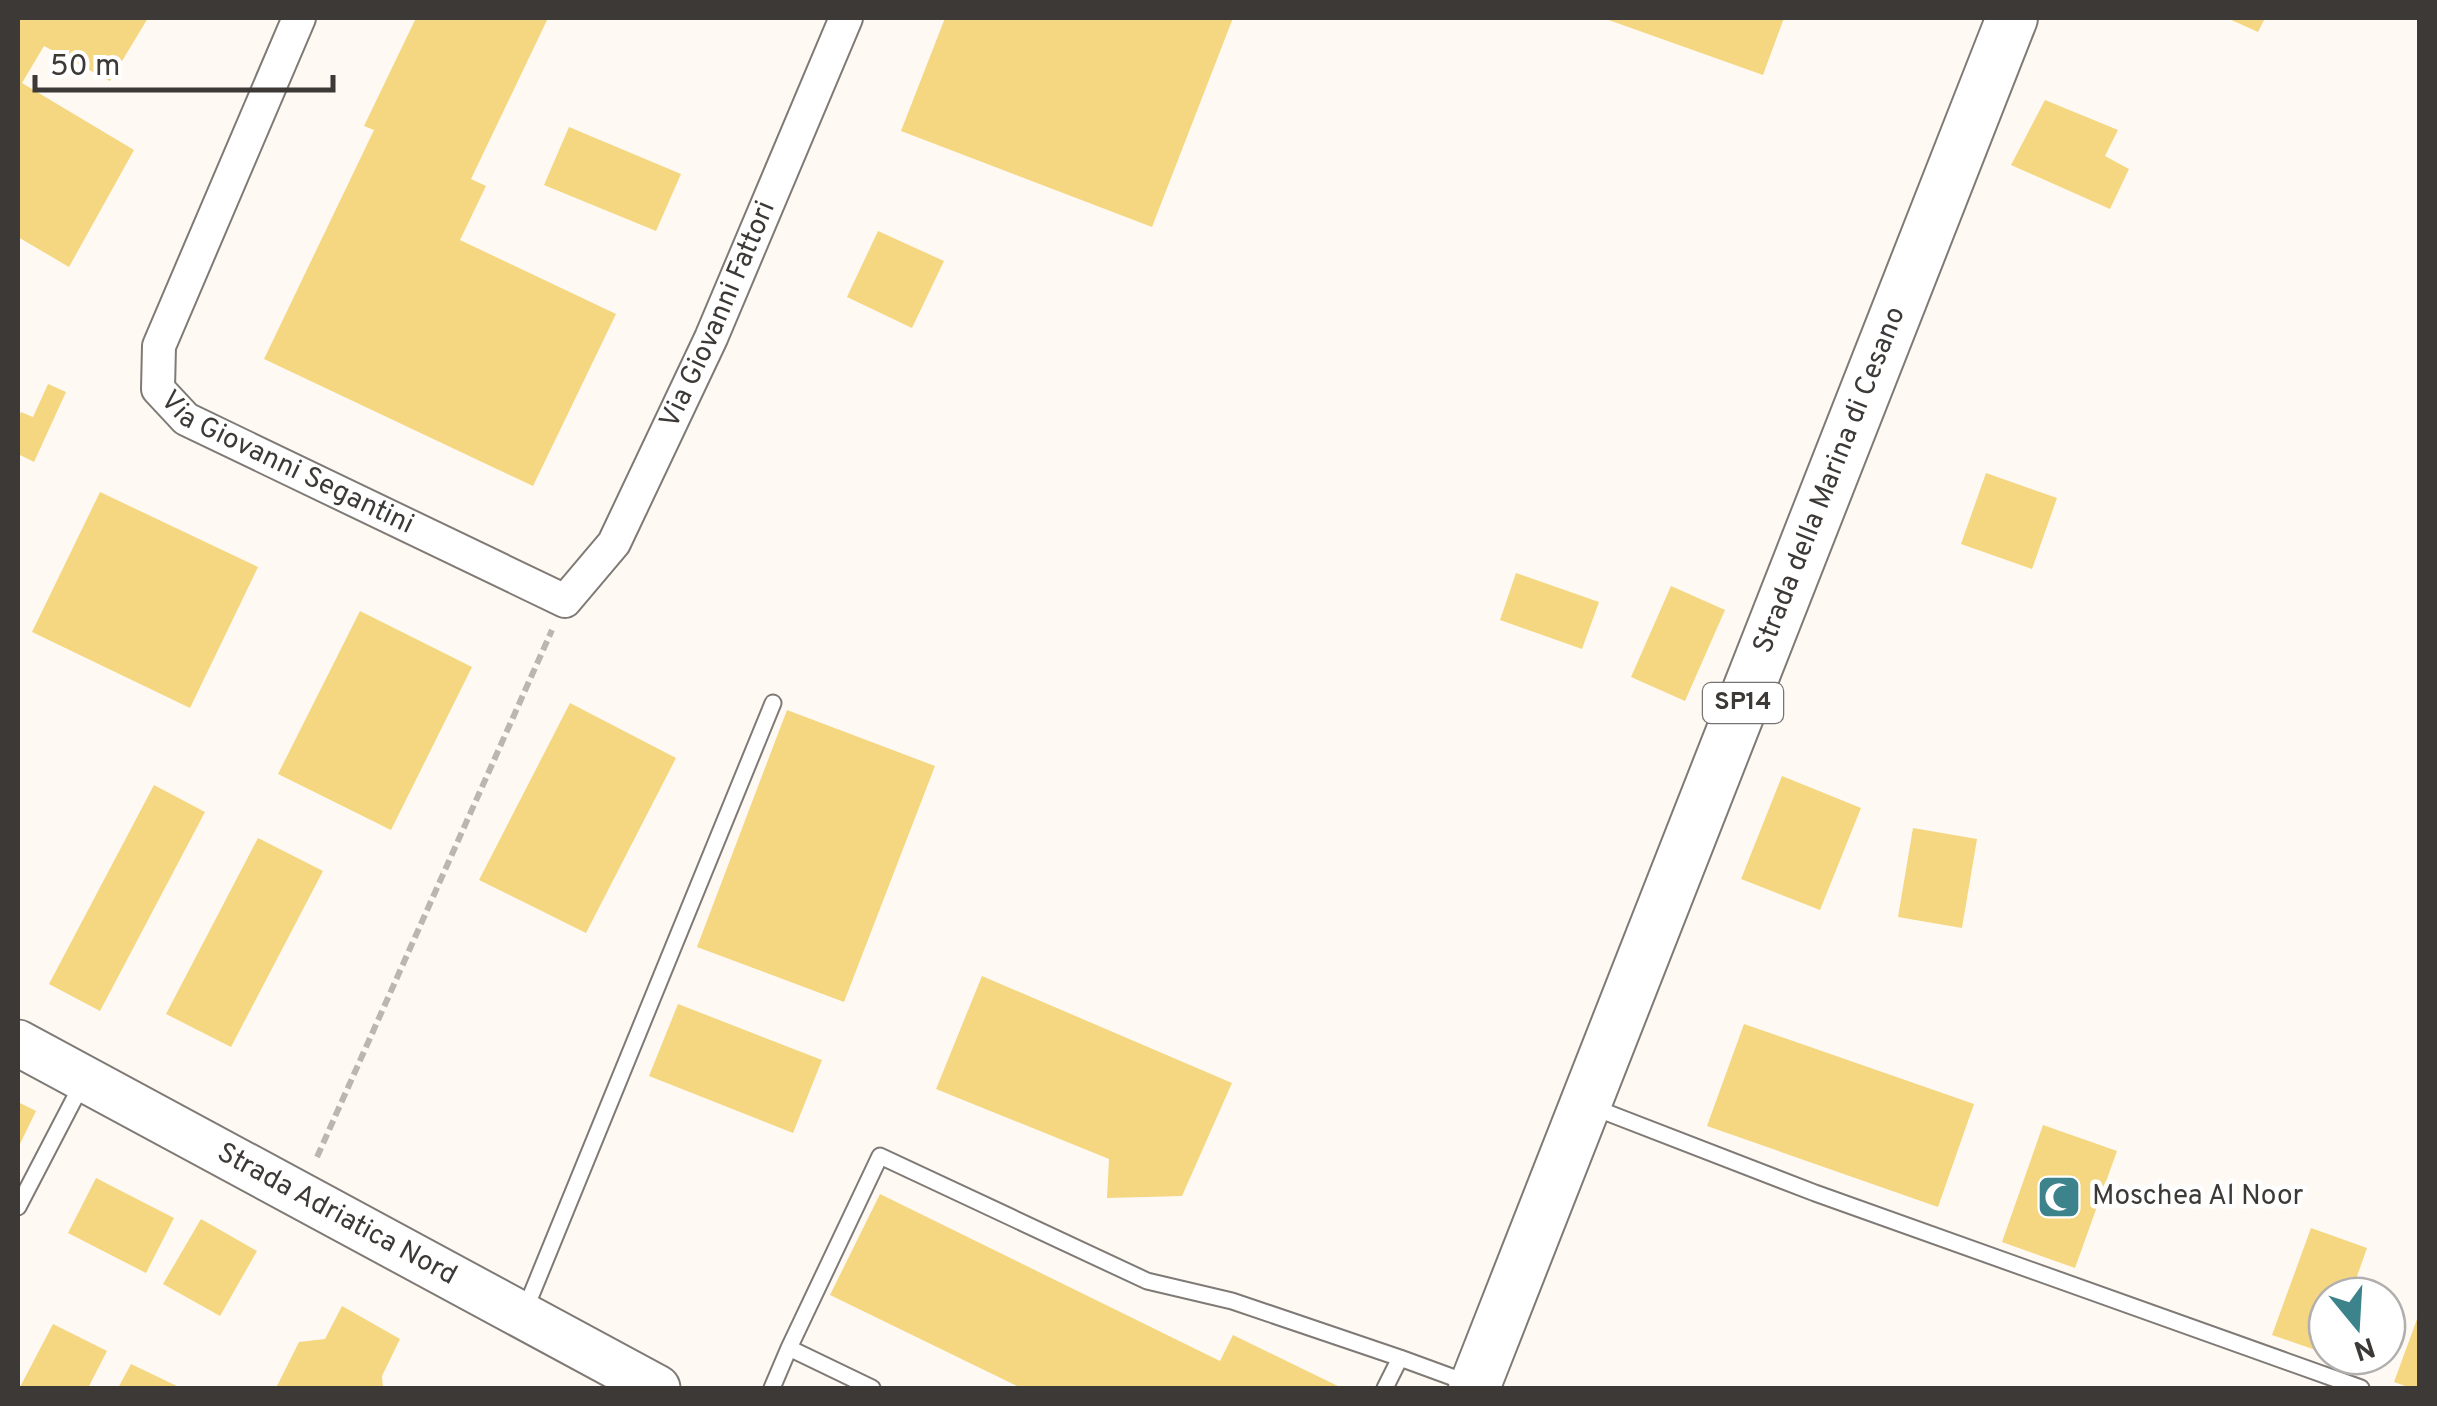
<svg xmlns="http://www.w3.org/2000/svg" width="2437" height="1406" viewBox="0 0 2437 1406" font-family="Overpass,sans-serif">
<rect width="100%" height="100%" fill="#fff9f4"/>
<path fill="#f4d780" d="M18,18h130l-38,63 -66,-35 -22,37 112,67 -65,117 -51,-30z
M416,18h132l-77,161 15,7 -26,54 156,74 -83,172 -269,-127 110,-229 -10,-4z
M945,18h288l-81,209 -251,-96z
M1603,18h181l-21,57z
M2227,18h38l-7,14z
M2045,100l73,30 -13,26 24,13 -19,40 -99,-44z
M569,127l112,47 -25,57 -112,-46z
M878,231l66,30 -32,67 -65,-31z
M48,384l18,8 -32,70 -16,-8v-34l3,-8 12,5z
M1986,473l71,25 -25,71 -71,-25z
M100,492l158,75 -68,141 -158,-76z
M1516,573l83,29 -17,47 -82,-29z
M1671,586l54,24 -40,91 -54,-24z
M360,611l112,56 -81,163 -113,-56z
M570,703l106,55 -90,175 -107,-53z
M787,710l148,56 -91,236 -147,-55z
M1782,776l79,32 -41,102 -79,-31z
M154,785l51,27 -105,199 -51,-27z
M1913,828l64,11 -15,89 -64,-11z
M258,838l65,33 -92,176 -65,-33z
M982,976l250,107 -50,113 -75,2 2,-39 -173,-70z
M678,1004l144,56 -29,73 -144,-57z
M1744,1024l230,80 -36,103 -231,-81z
M18,1102l18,9 -18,37z
M2043,1125l74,26 -42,117 -73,-26z
M96,1178l78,40 -28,55 -78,-40z
M880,1194l340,167 13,-26 109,53h-321l-191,-93z
M201,1219l56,32 -37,65 -57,-32z
M2311,1228l56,20 -17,48h-23v58l-55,-19z
M342,1306l58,33 -18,37 1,12h-107l23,-46 26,-3z
M2420,1311v77h-9l-17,-6z
M53,1324l54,27 -19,37 -68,-1z
M131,1364l50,24h-63z"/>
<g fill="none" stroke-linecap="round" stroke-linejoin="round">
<defs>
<path id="service" d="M1590,1106l225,87 546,195
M18,1207l65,-125
M525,1310l248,-607
M789,1348l91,-192 267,125 85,20 168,57 -15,30
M1400,1358l71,26
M772,1388l17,-40 83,40"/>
<g id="minor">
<path id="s1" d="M299,18l-140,328 -1,43 28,30 379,182 49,-58 97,-205 135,-320"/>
</g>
<g id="secondary">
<path id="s2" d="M18,1043l639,345"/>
</g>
<g id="primary">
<path id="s3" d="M1474,1388l538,-1370"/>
</g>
</defs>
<use href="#service" stroke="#7f7a75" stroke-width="19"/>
<use href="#minor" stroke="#7f7a75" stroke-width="36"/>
<use href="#secondary" stroke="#7f7a75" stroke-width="49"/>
<use href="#primary" stroke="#7f7a75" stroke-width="54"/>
<path stroke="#bbb6b2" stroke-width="6" stroke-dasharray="10 5" stroke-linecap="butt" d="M317,1157l235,-527"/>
<use href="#service" stroke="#fff" stroke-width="15"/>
<use href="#minor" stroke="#fff" stroke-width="32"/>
<use href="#secondary" stroke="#fff" stroke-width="45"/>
<use href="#primary" stroke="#fff" stroke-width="50"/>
</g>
<defs>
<symbol id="mosque-square" viewBox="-11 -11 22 22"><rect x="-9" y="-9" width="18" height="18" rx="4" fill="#3c838c" stroke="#fff"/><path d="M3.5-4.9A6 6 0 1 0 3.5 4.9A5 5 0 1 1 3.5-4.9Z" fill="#fff"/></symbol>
</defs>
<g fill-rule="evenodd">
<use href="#mosque-square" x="2034" y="1172" width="50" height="50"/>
</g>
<g text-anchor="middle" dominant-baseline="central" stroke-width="9" stroke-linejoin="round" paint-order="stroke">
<rect fill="#fff" stroke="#767473" stroke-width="2.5" x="1703" y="683" width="80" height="40" rx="8"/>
<g font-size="25" font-weight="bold" fill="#3c3937">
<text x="1743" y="703">SP14</text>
</g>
<g font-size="28" fill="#3c3937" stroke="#fff">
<text stroke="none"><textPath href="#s1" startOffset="1188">Via Giovanni Fattori</textPath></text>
<text stroke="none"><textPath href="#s1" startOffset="550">Via Giovanni Segantini</textPath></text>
<text stroke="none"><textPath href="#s3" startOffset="975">Strada della Marina di Cesano</textPath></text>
<text stroke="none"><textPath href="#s2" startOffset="362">Strada Adriatica Nord</textPath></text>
</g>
<g font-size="28" fill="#3c3937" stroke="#fff" text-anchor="start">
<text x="2092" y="1197">Moschea Al Noor</text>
</g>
</g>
<rect width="2437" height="1406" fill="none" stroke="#3c3937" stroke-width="40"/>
<g transform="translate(2357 1326) rotate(162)"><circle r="48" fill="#ffffff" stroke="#b1b0af" stroke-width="2.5"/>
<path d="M0-8L18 38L0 25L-18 38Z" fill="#3c838c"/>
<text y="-15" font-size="28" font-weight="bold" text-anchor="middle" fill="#3c3937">N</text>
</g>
<path d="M35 75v15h298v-15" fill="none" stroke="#3c3937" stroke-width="5"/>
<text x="50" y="75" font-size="30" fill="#3c3937" stroke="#ffffff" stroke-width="8" paint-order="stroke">50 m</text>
</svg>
